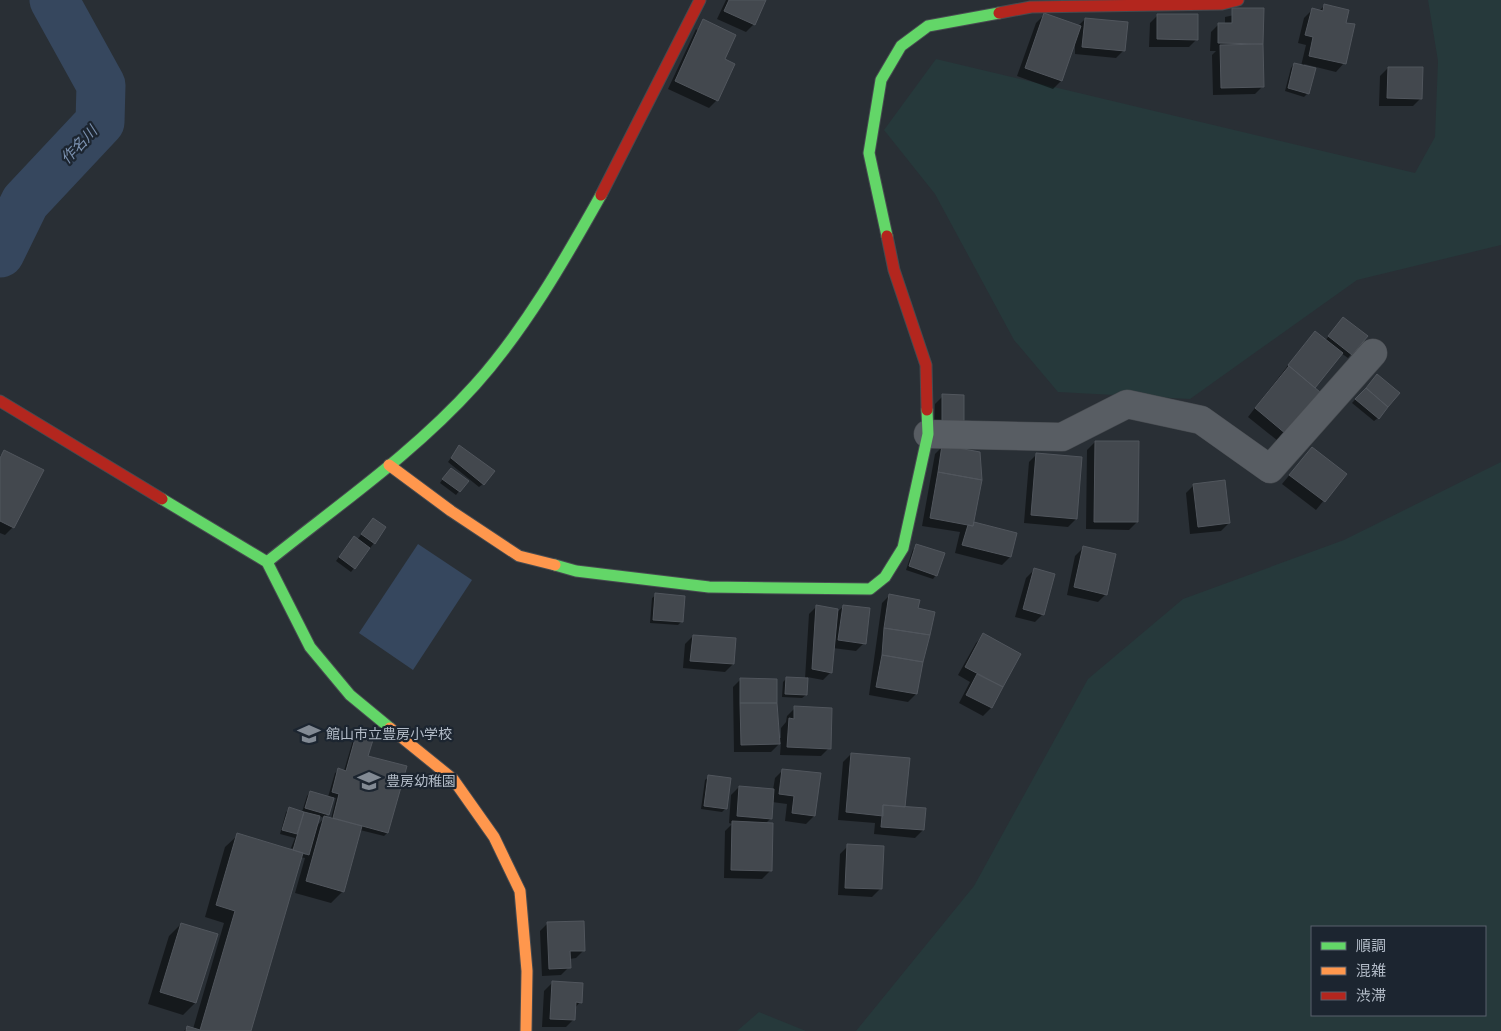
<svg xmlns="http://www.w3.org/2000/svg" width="1501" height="1031" viewBox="0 0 1501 1031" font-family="'Nunito Sans','Noto Sans JP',sans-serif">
<rect width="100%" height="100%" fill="#292f35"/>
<path fill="#26393b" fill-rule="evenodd" d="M1428,0h73v245l-144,35 -167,119 -132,-7 -44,-52 -79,-146 -51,-64 52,-71 479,114 20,-36 3,-76z
M1501,462v569h-645l118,-145 114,-207 95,-80 161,-59zM1312,927h173v88h-173z
M759,1012l47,19h-69z"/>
<path fill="#36475e" d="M418,544l54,36 -59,90 -54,-37z"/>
<path fill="#0007" fill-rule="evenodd" d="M726,0h39l-11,24 -8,8 -29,-13z
M1325,5l20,18 -1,40 -8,9 -32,-8 4,29 -4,4 -19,-6 6,-23 3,-4 7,2 5,-21 -8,-2 6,-25 8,-8 7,1z
M1262,9l1,77 -8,8 -42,1 -1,-40 4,-4h-6l1,-19 8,-8h6v-7z
M1044,15l34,11 7,-7 39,31 -8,8 -41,-4v-15l-14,42 -8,8 -36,-13 19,-53z
M1158,15l39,24 -8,8h-40l1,-24z
M696,29l27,31 -6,40 -8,8 -41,-19z
M1388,68l33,30 -8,8h-34l1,-30z
M1340,322l11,32 -3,4 -7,-5 -28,35 6,4 -41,49 -30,-24 59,-76 8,-8 10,8z
M1377,376l1,42 -4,3 -22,-18z
M943,396l19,32 -28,8 1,-32z
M1095,442l42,80 -8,8 -43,-1 1,-79z
M943,446l30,77 43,10 -6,24 -8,8 -47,-12 5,-21 -38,-6 13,-72z
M1312,448l33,26 -29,36 -34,-26z
M456,451l27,33 -4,3 -31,-25z
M4,452l9,75 -8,8 -5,-2v-77z
M1037,454l39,65 -8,8 -44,-4 5,-61z
M447,473l20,8 -11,14 -16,-12z
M1194,485l35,38 -8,8 -31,3 -4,-41z
M370,523l4,20 -23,29 -15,-11 14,-19 7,-2z
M1083,548l23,46 -8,8 -31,-7 8,-39z
M913,549l23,26 -3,4 -27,-9z
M1034,570l9,44 -8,8 -20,-5 11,-39z
M656,595l26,26 -4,4 -28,-2 2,-25z
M890,595l27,14 -1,85 -8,8 -39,-7 13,-92z
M817,606l19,7 8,-7 20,37 -8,8 -23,-3 -2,24 -8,8 -16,-3 -1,18 -4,3 -20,-1 1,-15 4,-4 18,1 4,-65z
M984,635l36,19 -29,54 -8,8 -24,-13 11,-21 -12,-7 18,-32z
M693,636l40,28 -8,8 -42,-4 2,-24z
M741,679l35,1 3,58h2v-10l5,-6 1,-6 8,-8 34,40 -8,8 -41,-1 1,-13 -10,10h-37l-1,-65z
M356,736l11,21 20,76 -3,3 -24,-6 -17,61 -12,12 -36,-10 10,-35 -5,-1 -50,174h-66l3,-3 6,1 31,-106 -19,-6 20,-70 13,-12 68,20v-3l-15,-4 4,-10 -15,-4 6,-22 4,-3 12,3 5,-16 3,-4 18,5 7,-24 4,-3 5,1 9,-31zM333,797l3,1 -5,21 -7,-1 4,-4zM319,816l5,2 -8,9z
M851,754l72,76 -8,8 -41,-4 1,-11 -37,-3 5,-58z
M783,770l31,46 -8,8 -21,-3 2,-17 -15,-2 -1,16 -6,6 5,47 -8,8 -38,-1 1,-47 7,-7 -3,-1 2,-28 8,-8 34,3 2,-12z
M709,777l17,31 -4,4 -21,-3 4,-29z
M848,846l32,43 -8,8 -34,-2 2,-41z
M548,923l36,27 -8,8 -7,1v8l-8,8 -19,1 -2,-45z
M181,924l14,79 -12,12 -35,-11 21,-68z
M552,983l28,19 -5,6 -1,11 -8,8h-24l2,-36z"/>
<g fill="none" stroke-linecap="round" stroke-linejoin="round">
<path stroke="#36475e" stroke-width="49" d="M0,253l25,-51 75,-80 1,-37 -47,-85"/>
</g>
<path fill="#43484e" stroke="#51565d" d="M729,0h37l-11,25 -31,-14z
M1324,4l25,6 -3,13 9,1 -9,40 -37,-8 4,-19 -8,-2 7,-27 11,3z
M1232,8h32l-1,36 -45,-1v-20h14z
M1044,13l37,13 -19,55 -37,-13z
M1157,14h41v26l-41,-1z
M1085,18l43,4 -3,29 -43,-4z
M703,19l33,16 -11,24 10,5 -17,37 -43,-20z
M1263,44l1,43 -43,1 -1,-43z
M1294,63l22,5 -7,26 -21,-6z
M1388,67h35l-1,32 -35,-1z
M1343,317l25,19 -16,19 -24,-19z
M1315,331l28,22 -28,35 -27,-23z
M1289,366l31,26 -34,42 -31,-26z
M1377,374l23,19 -12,14 -22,-19z
M1366,388l22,19 -9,12 -24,-20z
M942,394l22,1v34l-22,-1z
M1095,441h44l-1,81h-44z
M459,445l36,26 -11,14 -33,-27z
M942,445l38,7 2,28 -44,-8z
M1312,447l35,27 -22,28 -36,-27z
M4,450l40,20 -30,58 -14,-7v-63z
M1036,453l46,4 -5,62 -46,-4z
M451,468l18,13 -9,11 -18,-13z
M938,472l44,8 -9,46 -43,-8z
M1225,480l5,43 -32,4 -5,-43z
M373,518l13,9 -11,17 -14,-10z
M974,522l43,11 -6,24 -49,-12 6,-20 5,1z
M354,536l16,12 -15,21 -16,-12z
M916,544l29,9 -8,23 -28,-10z
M1083,546l33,8 -9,41 -33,-8z
M1034,568l21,6 -11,41 -21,-6z
M655,593l30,3 -2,26 -30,-2z
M889,594l31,6 -2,8 17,4 -5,23 -46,-7z
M816,605l22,4 -6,64 -20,-4z
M843,605l27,3 -4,36 -28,-4z
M884,628l46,7 -7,27 -41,-7z
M983,633l38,21 -18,33 -38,-20z
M693,635l43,3 -2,26 -44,-3z
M882,655l41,7 -6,32 -41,-7z
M977,674l26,13 -11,21 -26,-13z
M786,677l22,1 -1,17 -22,-1z
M740,678l37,1v24h-37z
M740,703h37l3,41 -39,1z
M794,706l38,2 -1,41 -44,-2 2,-29 5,1z
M356,735l17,5 -5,16 39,10 -19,67 -55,-15 6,-24 -7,-2 6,-24 8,3z
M851,753l59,5 -5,49 -22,-2v11l-37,-4z
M782,769l39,4 -6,43 -23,-3 2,-17 -15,-2z
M708,775l23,3 -4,31 -23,-3z
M739,786l35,3 -2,30 -35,-3z
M310,791l24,7 -5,17 -24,-7z
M883,805l43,3 -2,22 -43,-3z
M289,807l15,5 -7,22 -15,-4z
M304,812l16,4 -11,39 -16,-5z
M324,816l38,10 -18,66 -38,-11z
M732,821l41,2 -1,48 -41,-1z
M237,833l66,20 -52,178h-65l1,-5 13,4 35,-119 -19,-6z
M847,844l37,2 -2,43 -37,-1z
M584,921l1,30h-15l1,17 -22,1 -2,-47z
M181,923l37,11 -22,69 -36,-11z
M552,981l31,2 -1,20 -6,-1 -1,18 -25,-1z"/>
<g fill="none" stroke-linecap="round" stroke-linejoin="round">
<defs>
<path id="street" d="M928,434l134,3 65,-33 74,16 69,49 103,-116"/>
<path id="fast" d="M887,236l-18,-83 12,-73 20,-34 27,-20 71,-13
M162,499l105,63 43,85 40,48 40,33
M267,562c71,-57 147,-109 208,-177 50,-56 89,-124 126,-190
M555,565l21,6 133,16 161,2 15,-12 18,-29 25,-114 -1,-24"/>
<path id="slow" d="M389,465l62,46 68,45 36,9
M390,728l63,51 41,58 26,54 7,80 -1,60"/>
<path id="jam" d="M999,13l32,-6 191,-3 16,-4
M601,195l99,-195
M887,236l7,34 32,95 1,45
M0,401l162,98"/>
</defs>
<use href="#street" stroke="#474b50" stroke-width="29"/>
<use href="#fast" stroke="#474b50" stroke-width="13"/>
<use href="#slow" stroke="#474b50" stroke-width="13"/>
<use href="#jam" stroke="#474b50" stroke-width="13"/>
<use href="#street" stroke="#585d63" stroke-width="28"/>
<use href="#fast" stroke="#63d668" stroke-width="11"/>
<use href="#slow" stroke="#ff974d" stroke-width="11"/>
<use href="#jam" stroke="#b3261e" stroke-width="11"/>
</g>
<defs>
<symbol id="school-bare" viewBox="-9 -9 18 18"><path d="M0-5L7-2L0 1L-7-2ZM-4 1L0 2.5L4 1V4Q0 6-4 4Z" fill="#828a94" stroke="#1c2530" stroke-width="2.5" paint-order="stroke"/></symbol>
</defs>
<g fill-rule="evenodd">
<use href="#school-bare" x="293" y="718" width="32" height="32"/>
<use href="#school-bare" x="353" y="765" width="32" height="32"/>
</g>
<g text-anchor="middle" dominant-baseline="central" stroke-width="4.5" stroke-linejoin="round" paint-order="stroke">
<g font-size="14" fill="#b2bbc7" stroke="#1c2530" text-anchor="start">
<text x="326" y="734">館山市立豊房小学校</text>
<text x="386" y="781">豊房幼稚園</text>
</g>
<g font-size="15" font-style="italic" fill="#7b91af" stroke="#1c2530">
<text transform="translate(79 145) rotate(-47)">作名川</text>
</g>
</g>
<rect x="1311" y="926" width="175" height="90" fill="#1c2530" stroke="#58616c"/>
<rect x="1321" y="942" width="25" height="8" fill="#63d668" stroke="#58616c"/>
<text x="1356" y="951" font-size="15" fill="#b2bbc7">順調</text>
<rect x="1321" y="967" width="25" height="8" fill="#ff974d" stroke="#58616c"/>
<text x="1356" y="976" font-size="15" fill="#b2bbc7">混雑</text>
<rect x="1321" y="992" width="25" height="8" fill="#b3261e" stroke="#58616c"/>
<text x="1356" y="1001" font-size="15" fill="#b2bbc7">渋滞</text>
</svg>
